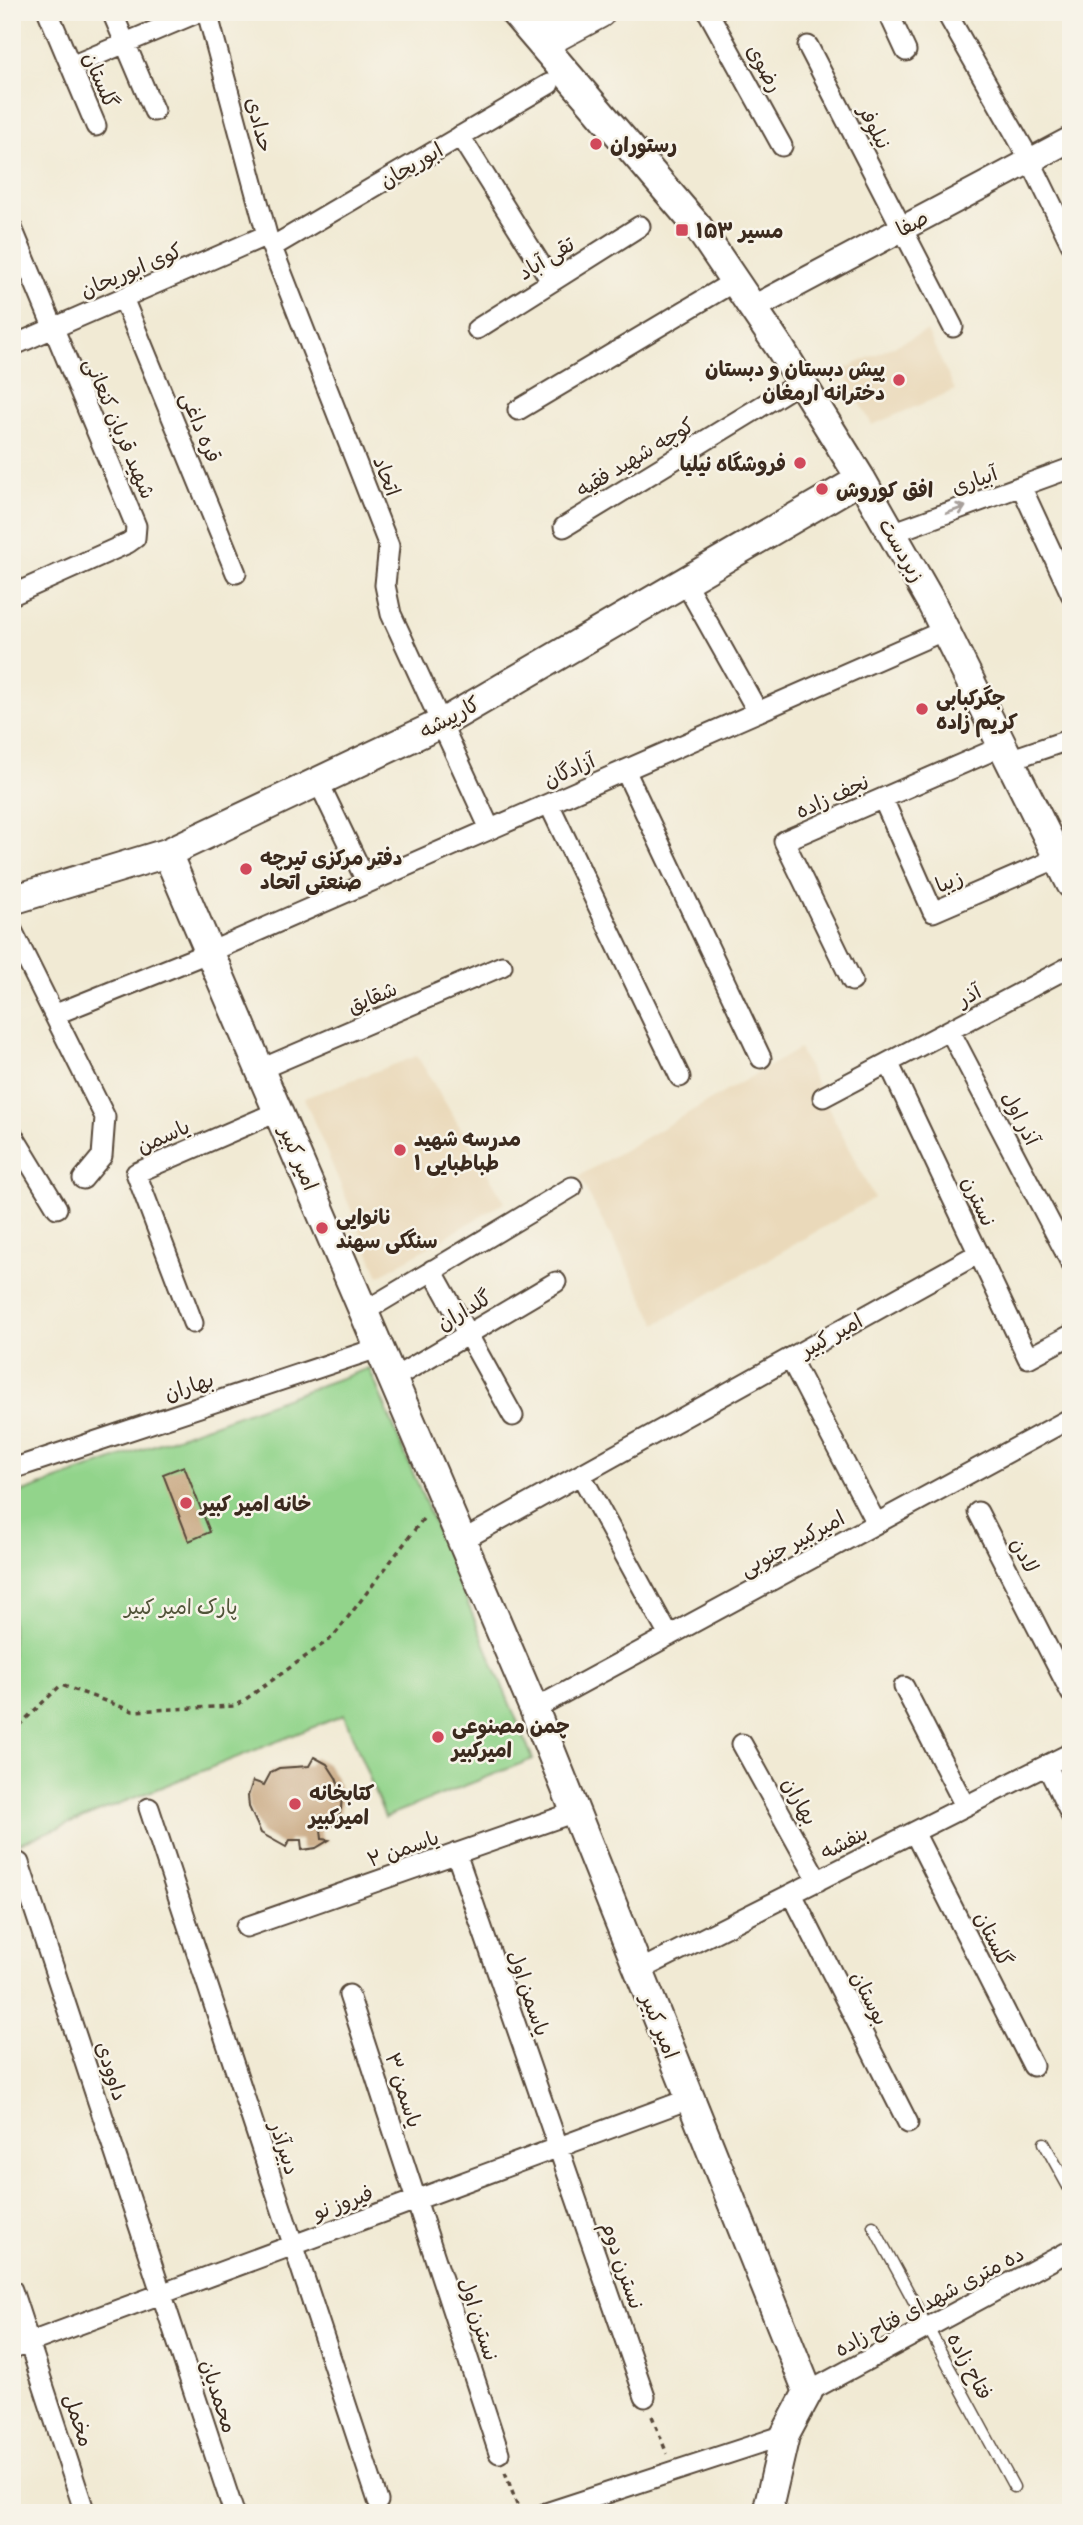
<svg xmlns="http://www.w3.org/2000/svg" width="1083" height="2525" viewBox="0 0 1083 2525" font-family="'Patrick Hand','Playpen Sans Arabic',sans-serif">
<rect width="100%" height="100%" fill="#f7f3e8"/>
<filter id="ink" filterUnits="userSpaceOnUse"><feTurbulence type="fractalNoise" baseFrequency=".0143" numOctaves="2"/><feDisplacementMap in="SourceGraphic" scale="14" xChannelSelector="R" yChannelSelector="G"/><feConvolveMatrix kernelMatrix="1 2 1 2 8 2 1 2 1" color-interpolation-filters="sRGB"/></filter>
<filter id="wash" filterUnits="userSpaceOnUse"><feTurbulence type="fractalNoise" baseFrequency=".00686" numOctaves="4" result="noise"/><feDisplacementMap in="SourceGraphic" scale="28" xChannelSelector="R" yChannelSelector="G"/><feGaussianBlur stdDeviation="1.57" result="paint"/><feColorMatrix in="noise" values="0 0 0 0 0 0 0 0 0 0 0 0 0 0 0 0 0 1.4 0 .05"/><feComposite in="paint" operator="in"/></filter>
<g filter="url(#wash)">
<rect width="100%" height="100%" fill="#f1ead4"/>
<path fill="#ead9ba" d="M927,331l28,59 -83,35 -30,-55z
M799,1049l75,149 -217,126 -78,-148z
M417,1056l88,146 -126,74 -75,-178z"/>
<path fill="#92d48b" stroke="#667f54" stroke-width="2" d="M369,1368l164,391 -148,58 -41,-102 -332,131v-350z"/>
<g id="blocks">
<path fill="#c9a983" d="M184,1466l26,66 -21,9 -26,-67z
M314,1757l13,7 9,14 6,16 -1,15 -6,17 -8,-4 -6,8 1,9 7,1 -13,8 -14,2 -1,-10h-11l-4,7 -25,-14 -12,-26 -1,-11 5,-15 11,4 7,-13 8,-4 30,-2z"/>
</g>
</g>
<g filter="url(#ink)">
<use href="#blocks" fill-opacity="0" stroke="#564739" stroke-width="2"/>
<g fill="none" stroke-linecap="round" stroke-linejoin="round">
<defs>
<path id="service" d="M1044,2143l27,49
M873,2226l141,261"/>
<path id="minor" d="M48,12l48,114
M112,12l42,99
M207,12l60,223 122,311 -4,39 6,29 99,215
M708,12l74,134
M888,12l18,39
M946,12l84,148 41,84
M808,46l145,281
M71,66l128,-54
M460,136l91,145
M12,228l124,298 -1,12 -7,5 -116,52
M272,247l277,-163
M123,298l113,275
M477,329l163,-103
M12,346l255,-111
M518,410l217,-129
M1021,486l50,108
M564,527l237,-145
M892,533l179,-65
M685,582l73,130
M1009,760l62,-21
M625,770l136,288
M318,781l49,102
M883,799l50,113 125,-54
M549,804l131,273
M12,930l93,187 -3,39 -19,23
M852,981l-68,-140 219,-95
M56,1014l154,-62 735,-322
M950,1031l121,232
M889,1064l139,294 43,-23
M261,1069l241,-103
M823,1097l248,-131
M12,1134l45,74
M432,1270l81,146
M365,1311l207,-124
M193,1323l-57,-150 143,-62
M790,1358l86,165
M394,1378l162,-96
M12,1469l369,-122
M581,1475l88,161
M978,1512l93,181
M463,1540l516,-287
M904,1687l61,119
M534,1709l537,-291
M742,1744l76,137
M1047,1766l24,49
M149,1808l229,693
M914,1832l119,234
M456,1853l189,544
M19,1863l215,650
M792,1894l116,229
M246,1927l329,-115
M638,1971l433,-218
M349,1995l150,458
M12,2290l73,223
M12,2349l677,-250
M808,2392l263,-142
M546,2513l239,-78"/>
<path id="tertiary" d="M753,308l318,-169"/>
<path id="secondary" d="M514,12l184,215 82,121 81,131 70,123 140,282
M167,853l367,856 274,683 -23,43 -16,69 3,9
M12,900l155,-47 275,-130 419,-244"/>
<path id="primary" d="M543,42l56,-30"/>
</defs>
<use href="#service" stroke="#564739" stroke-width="13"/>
<use href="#minor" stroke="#564739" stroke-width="23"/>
<use href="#tertiary" stroke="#564739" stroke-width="28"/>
<use href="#secondary" stroke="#564739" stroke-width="32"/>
<use href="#primary" stroke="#564739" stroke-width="35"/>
<path stroke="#564739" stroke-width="3.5" stroke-dasharray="5 5" stroke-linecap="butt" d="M12,1732l49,-47 72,26 103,-5 97,-69 93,-122
M652,2416l15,38
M505,2472l15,41"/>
<use href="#service" stroke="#fff" stroke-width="10"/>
<use href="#minor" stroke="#fff" stroke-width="19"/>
<use href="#tertiary" stroke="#fff" stroke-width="24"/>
<use href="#secondary" stroke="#fff" stroke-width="28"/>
<use href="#primary" stroke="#fff" stroke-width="32"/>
</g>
<defs><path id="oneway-shaft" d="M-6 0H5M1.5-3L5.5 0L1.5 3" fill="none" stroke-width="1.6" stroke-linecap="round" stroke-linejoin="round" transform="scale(1.75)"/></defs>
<use stroke="#a79f9a" href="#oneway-shaft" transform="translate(956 510) rotate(-20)"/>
</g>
<g fill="#d1495b" stroke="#f7f3e8" stroke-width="2.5">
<circle cx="596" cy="144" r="7"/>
<rect x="675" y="223" width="14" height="14" rx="3.5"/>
<circle cx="899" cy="380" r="7"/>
<circle cx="800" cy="463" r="7"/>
<circle cx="822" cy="489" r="7"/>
<circle cx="922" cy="709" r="7"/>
<circle cx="246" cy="869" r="7"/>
<circle cx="400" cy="1150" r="7"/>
<circle cx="322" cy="1228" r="7"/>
<circle cx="186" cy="1503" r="7"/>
<circle cx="438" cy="1737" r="7"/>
<circle cx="295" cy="1804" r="7"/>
</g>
<g text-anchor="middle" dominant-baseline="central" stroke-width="5" stroke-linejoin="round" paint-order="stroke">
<g font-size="21" fill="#3b2a1e" stroke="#f7f3e8">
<text transform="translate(765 68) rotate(61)">رضوی</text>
<text transform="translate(101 80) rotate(67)">گلستان</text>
<text transform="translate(260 124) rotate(75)">حدادی</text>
<text transform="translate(875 127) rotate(63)">نیلوفر</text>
<text transform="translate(411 165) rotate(-30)">ابوریحان</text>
<text transform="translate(912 223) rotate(-28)">صفا</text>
<text transform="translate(546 258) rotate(-32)">تقی آباد</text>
<text transform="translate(131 270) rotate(-23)">کوی ابوریحان</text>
<text transform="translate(201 427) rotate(68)">قره داغی</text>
<text transform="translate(120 428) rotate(67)">شهید قربان کنعانی</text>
<text transform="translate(635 457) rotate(-31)">کوچه شهید فقیه</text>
<text transform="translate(387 476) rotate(69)">اتحاد</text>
<text transform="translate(974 480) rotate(-20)">آبیاری</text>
<text transform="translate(902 550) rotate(60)">زبردست</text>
<text transform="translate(449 717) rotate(-28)">کارپیشه</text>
<text transform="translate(569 770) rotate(-24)">آزادگان</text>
<text transform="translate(832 796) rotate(-24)">نجف زاده</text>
<text transform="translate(949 881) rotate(-23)">زیبا</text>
<text transform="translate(969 995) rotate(-28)">آذر</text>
<text transform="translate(372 997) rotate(-23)">شقایق</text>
<text transform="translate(1021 1118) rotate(63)">آذر اول</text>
<text transform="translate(163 1136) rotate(-24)">یاسمن</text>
<text transform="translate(299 1158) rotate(67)">امیر کبیر</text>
<text transform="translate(979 1201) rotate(65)">نسترن</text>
<text transform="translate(464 1310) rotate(-30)">گلداران</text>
<text transform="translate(831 1335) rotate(-29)">امیر کبیر</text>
<text transform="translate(189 1386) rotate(-18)">بهاران</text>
<text transform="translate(792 1543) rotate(-28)">امیرکبیر جنوبی</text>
<text transform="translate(1025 1555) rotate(63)">لادن</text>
<text transform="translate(800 1801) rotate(61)">بهاران</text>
<text transform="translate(844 1842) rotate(-27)">بنفشه</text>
<text transform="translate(403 1848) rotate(-19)">یاسمن ۲</text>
<text transform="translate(994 1939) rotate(63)">گلستان</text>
<text transform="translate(529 1993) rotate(71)">یاسمن اول</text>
<text transform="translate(870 1998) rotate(63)">بوستان</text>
<text transform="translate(660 2026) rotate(68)">امیر کبیر</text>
<text transform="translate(112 2071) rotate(72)">داوودی</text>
<text transform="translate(404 2090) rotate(72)">یاسمن ۳</text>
<text transform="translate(285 2148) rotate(72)">دبیرآذر</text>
<text transform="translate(343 2202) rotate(-20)">فیروز نو</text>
<text transform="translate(623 2265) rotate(71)">نسترن دوم</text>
<text transform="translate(929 2301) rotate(-28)">ده متری شهدای فتاح زاده</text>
<text transform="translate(479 2319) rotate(72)">نسترن اول</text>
<text transform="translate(970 2366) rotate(62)">فتاح زاده</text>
<text transform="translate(219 2396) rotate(72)">محمدیان</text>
<text transform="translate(79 2420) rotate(72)">مخمل</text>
</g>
<g font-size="21" font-weight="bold" fill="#3b2a1e" stroke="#f7f3e8" text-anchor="start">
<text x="610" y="144">رستوران</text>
<text x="696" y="230">مسیر ۱۵۳</text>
<text x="885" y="368" text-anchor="end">پیش دبستان و دبستان<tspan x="885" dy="24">دخترانه ارمغان</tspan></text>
<text x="786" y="463" text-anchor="end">فروشگاه نیلیا</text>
<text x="836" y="489">افق کوروش</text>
<text x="936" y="697">جگرکبابی<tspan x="936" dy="24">کریم زاده</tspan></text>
<text x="260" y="857">دفتر مرکزی تیرچه<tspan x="260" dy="24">صنعتی اتحاد</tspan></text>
<text x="414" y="1138">مدرسه شهید<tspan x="414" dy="24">طباطبایی ۱</tspan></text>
<text x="336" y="1216">نانوایی<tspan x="336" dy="24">سنگکی سهند</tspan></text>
<text x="200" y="1503">خانه امیر کبیر</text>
<text x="452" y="1725">چمن مصنوعی<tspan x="452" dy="24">امیرکبیر</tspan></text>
<text x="309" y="1792">کتابخانه<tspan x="309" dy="24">امیرکبیر</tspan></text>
</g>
<g font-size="21" fill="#515439" stroke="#f7f3e8">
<text x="181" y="1606">پارک امیر کبیر</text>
</g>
</g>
<rect width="1083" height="2525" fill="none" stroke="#f7f3e8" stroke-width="42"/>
</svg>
